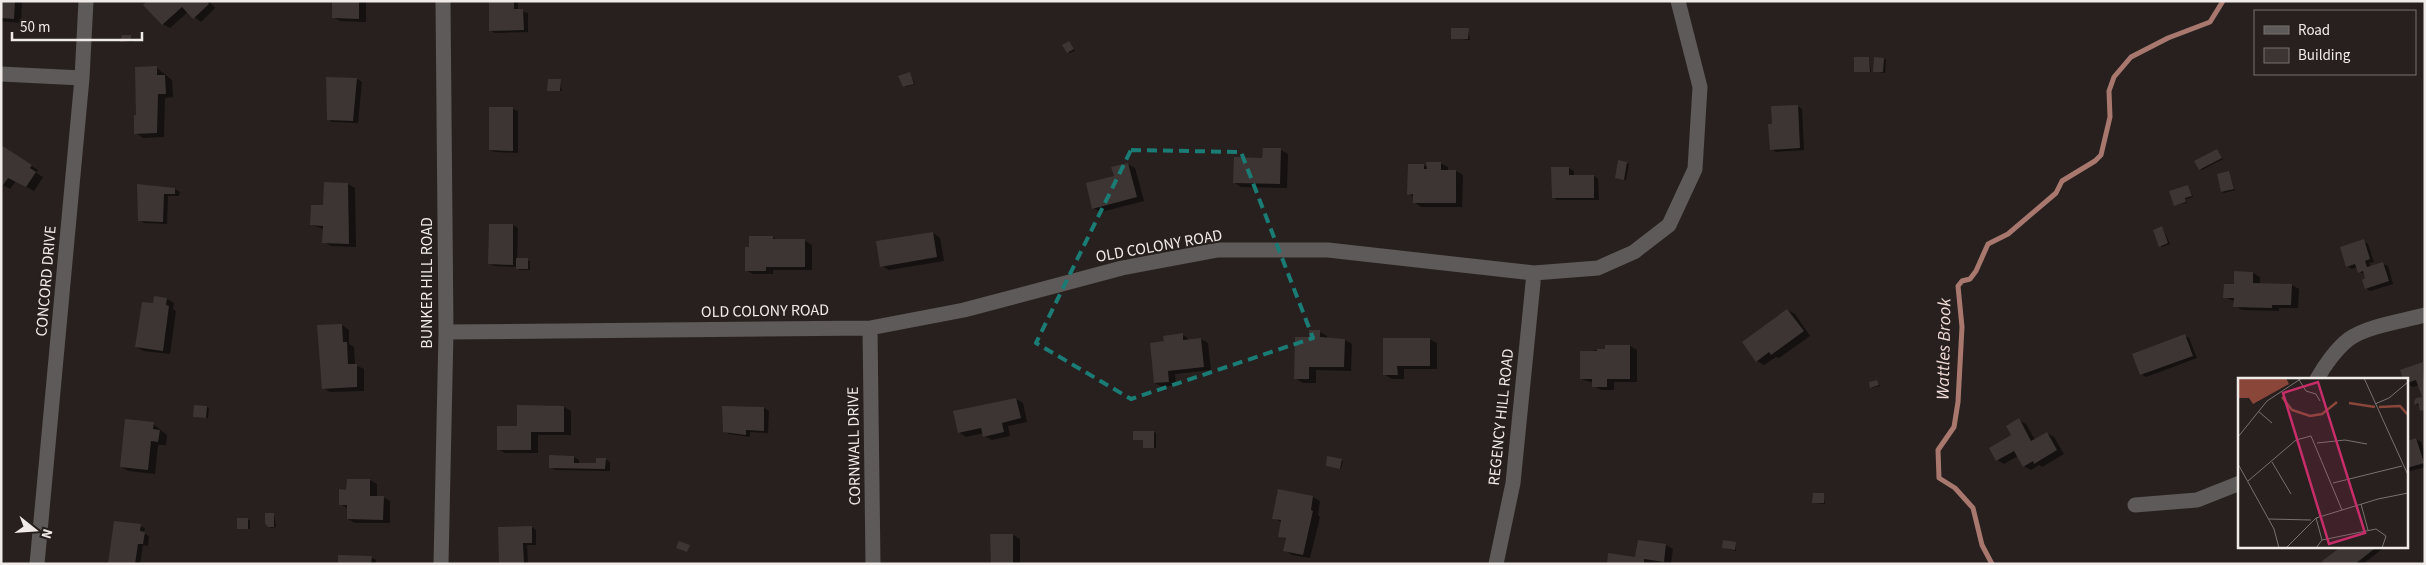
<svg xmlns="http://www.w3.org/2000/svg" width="2426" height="565" viewBox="0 0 2426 565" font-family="'Source Sans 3',sans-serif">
<rect width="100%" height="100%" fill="#27201e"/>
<path fill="#0007" d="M1,1h21l-1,22 -20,-2z
M149,1h60l6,7 -14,14 -13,-10 -18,16 -7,-4 -18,-19z
M334,1h32v21l-26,-1 -7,-4z
M490,1h28v10l10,2v19l-33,1 -5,-3z
M1468,29l2,11 -18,-2z
M130,36l3,6 -12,-1z
M1069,42l6,9 -5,2 -2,-1z
M1869,58l2,14h-16z
M1884,59l2,1 -1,13 -11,-2z
M157,68l15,12 1,17 -8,1 -1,39 -21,1 -7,-5 2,-17z
M910,73l5,11 -9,3 -2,-1z
M327,78l30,1 5,3 -4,41 -26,-1 -4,-3z
M560,81l2,10 -14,-1z
M1797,106l5,3 2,41 -28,2 -5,-3 3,-23z
M490,109h23l5,2v42l-23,-1 -5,-2z
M1,146l37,24 -2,3 7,4 -9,14 -18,-10 -6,8 -9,-5z
M1281,150l7,4 -1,34 -46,-1 -7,-5 29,-23z
M2217,150l6,9 -21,11 -2,-1z
M1619,162l10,2 -3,16 -8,-2z
M1440,163l8,4v4h8l7,4 -1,32h-41l-7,-5v-5l-5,-3 15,-29 4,3z
M1128,164l7,4 9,33 -43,11 -8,-4 22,-31z
M1569,168l5,3v5h20l4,3 1,21h-42l-4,-3z
M2229,172l6,18 -11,3 -2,-1z
M348,184l7,4 1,59 -25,-1 -7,-4v-13l-12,-4 13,-18z
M138,185l37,4 5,3 -1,4h-11l-1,28 -23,-1 -4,-3z
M2188,186l5,11 -7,2 1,4 -12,2z
M490,225h23l5,3 -1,31 13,2v9h-11l-2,-3 -23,-1 -5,-3z
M2162,227l8,17 -8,3 -2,-1z
M933,233l7,5 4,23 -55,9 -7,-4z
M773,237l5,4 26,-1 8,5v25h-39v4h-20l-7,-4z
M2363,241l5,3 6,18 -5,1 2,4 12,-3 5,2 5,18 -23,7 -4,-3 -1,-14 -6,-2 -1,-5 -6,2 -5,-3z
M2253,273l7,4v7l32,1 7,4 -1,19h-19v3l-37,-1 -7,-4v-4l-10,-5z
M155,298l12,1 7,4 -1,6 3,2 -6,43 -26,-3 -8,-4z
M1787,310l8,4 15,22 -31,22 -3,-1 -12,8 -7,-4z
M342,325l7,5v14l5,3 1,18 9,4v22l-34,1 -7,-4z
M1320,332l7,4v3l18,1 7,4 -1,27 -35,-1v13h-13l-8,-5 15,-40z
M1183,335l7,5 11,-1 7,4 3,27 -36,4 1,11 -13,2 -8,-4 10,-40z
M2185,336l4,2 8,20 -51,19 -5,-3z
M1429,339l8,4v26h-33v10h-12l-7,-4z
M1630,346l7,4v32h-23v8h-13l-7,-4v-3l-13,-4v-27z
M2423,364l2,1v47l-9,-8 7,-6 -4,-13 -6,2 -6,-3v-5z
M1877,381l3,5 -9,2z
M1016,399l7,4 4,19 -19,4 2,10 -18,4 -8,-4v-3l-18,4 -7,-5z
M207,407l2,1 -1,10 -12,-1z
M564,407l7,4v24h-33v18h-33l-7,-4 20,-21z
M723,407l41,1 5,3 -1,22 -18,-1v5l-21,-3 -4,-3z
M2019,420l7,4 9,16 12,-7 7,4 10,17 -22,13 -3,-2 -8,5 -7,-4 -6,-10 -14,8 -7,-4 16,-25z
M153,424l14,11 -1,10h-8l-3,29 -26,-3 -8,-4z
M1154,432l2,1v15h-10l-1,-8 -11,-1z
M2416,439l5,3 4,13v12l-18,5v-30z
M574,457l5,3v4h18l8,-5 5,3v9l-55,-1 -5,-3z
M1341,460l2,1 -2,8 -14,-3z
M370,480l7,4v13h6l7,4v22h-35l-7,-4 -1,-11 -7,-4 8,-13z
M1279,491l34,6 7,4 -2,14 2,2 -10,41 -18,-3 -7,-5 2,-10 -8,-4 2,-14 -8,-4z
M1823,494l2,10 -11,-1z
M274,514l2,13 -5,1 -2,-2z
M239,519l11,1v9l-12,-1z
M140,526l5,2 -1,5 5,3 -1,10 -5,-1 -3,19h-31z
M532,527l4,3v15h-9l1,19h-28z
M1013,535l7,4v25h-27z
M1735,543l1,8 -13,-3z
M1666,545l7,4 -2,15h-63l28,-6z
M2344,546h42l-23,18h-38z
M371,557l5,3v4h-37z"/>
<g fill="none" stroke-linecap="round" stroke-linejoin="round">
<path stroke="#a8786e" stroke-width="5" d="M1992,564l-10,-19 -9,-37 -18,-20 -16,-10 -1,-28 16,-23 4,-25 4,-75 -4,-41 4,-5 8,-2 6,-8 12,-27 20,-10 48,-41 6,-12 33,-20 6,-6 9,-38 -1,-26 5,-14 17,-20 37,-19 42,-16 13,-21"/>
</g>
<path fill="#3d3534" d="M1,1h14l-1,18 -13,-1z
M147,1h60l2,3 -16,15 -11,-12 -20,18 -19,-20z
M332,1h27v18l-27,-1z
M489,1h25v8h9l1,21 -35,1z
M1451,28h18l-1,11h-17z
M122,35h9v6l-11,1z
M1069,41l5,8 -7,4 -5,-8z
M1854,57h15l1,15h-16z
M1874,57l10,1 -1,14h-10z
M157,66v9h8l1,19h-8l-1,39 -23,1v-19h2l-1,-48z
M910,72l4,12 -11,3 -5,-11z
M326,77l31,1 -4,43 -26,-1z
M548,79h13l-1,12h-13z
M1798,105l2,43 -30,2 -2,-26h4l-1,-18z
M489,107h24v44l-24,-1z
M1,145l31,20 -2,3 6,4 -10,15 -18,-9 -7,10z
M1263,148h18l-1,36 -47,-1 1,-26 28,1z
M2217,149l5,9 -23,12 -5,-9z
M1618,160l9,2 -3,18 -9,-2z
M1426,162h15v8h15v33h-43v-9l-6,1 1,-31h16v5h3z
M1128,163l9,34 -45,12 -6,-26 28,-7 -3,-9z
M1551,167h18v8h25v23h-42z
M2229,171l5,18 -13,3 -4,-18z
M324,182l24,1 1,61 -27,-1 1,-17 -13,-1 1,-20h12z
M137,184l38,4v6h-11l-1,28 -25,-1z
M2188,185l4,11 -7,2 1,4 -12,4 -5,-15z
M489,224h24v41l-25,-1z
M2162,226l6,17 -9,4 -6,-17z
M933,232l4,25 -57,10 -4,-26z
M749,236h24v3h32v28h-39v4h-21v-24h4z
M2364,239l6,20 -5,2 2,6 16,-5 6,19 -24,8 -3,-9 3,-2 -2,-7 -5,2 -3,-9 -9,3 -6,-20z
M516,258h12v11h-12z
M2234,271l19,1v11l39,1 -1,21h-19v3l-39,-1 1,-9h-11l1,-14h10z
M154,296l13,2 -1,7 3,1 -6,45 -28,-4 7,-45 11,1z
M1787,309l17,22 -33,24 -2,-3 -13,10 -14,-20z
M342,324l1,18h4l1,22h9v23l-35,2 -5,-64z
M1309,330h11v7l25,2 -1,28h-35v12h-15l1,-42h14z
M1183,333v7l18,-2 3,29 -36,4 1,11 -15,1 -4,-40 14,-2 -1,-5z
M2185,334l8,22 -53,19 -8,-21z
M1383,338h47v28h-33l1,9h-15z
M1605,345h25v34h-23v8h-15v-8h-12v-28h17v-2h8z
M2423,362l2,48 -5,1 -2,-8 -3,2 -1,-3 2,-4 6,-1 -6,-17 -9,3v-4h-4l-3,-9z
M1877,380l2,5 -9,3 -1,-6z
M1016,398l5,20 -19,5 2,9 -21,5 -2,-9 -23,5 -5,-22z
M194,405l13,1 -1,12 -13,-1z
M517,405l47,1v26h-33v18h-34v-24h20z
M722,406l42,1v24l-18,-1v5l-23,-3z
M2019,418l12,23 16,-9 10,18 -23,14 -1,-3 -10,6 -9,-16 -18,10 -7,-13 22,-13 -5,-9z
M125,419l29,3 -1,7 7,1 -2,12 -7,-1 -3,29 -28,-3z
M1133,431h21v17h-11v-8h-10z
M2416,438l8,25 -17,5v-27z
M549,455l25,1v7h22v-5h10l-1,11 -56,-1z
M1327,456l15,3 -2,10 -14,-3z
M347,479h23v17h14l-1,24 -36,-1v-14h-8v-16l7,1z
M1278,489l35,7 -2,14 2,1 -10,44 -20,-4 3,-13 -8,-1 3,-17 -9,-1z
M1813,493h11v10h-12z
M265,513h9v14h-6l-3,-4z
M237,518h11v11h-11z
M114,521l27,3 -1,7 5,1 -2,12h-5l-3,20h-27z
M532,526v17h-9l1,21h-25l-1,-37z
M990,534h23v29l-22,1z
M1638,540l28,4 -2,18 -20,-3v5h-37l1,-11 27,4z
M1723,540l13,2 -1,8 -13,-2z
M679,541l11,4 -3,7 -11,-4z
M2342,546h36l-23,18h-32l-1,-3z
M338,555l34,1 -1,8h-33z"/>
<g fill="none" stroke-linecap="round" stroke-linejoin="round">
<path stroke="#5e5a59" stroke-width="15" d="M1,74l81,4
M870,328l3,236
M446,332l424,-4 94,-18 158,-42 96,-18h110l206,23 64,-5 36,-16 35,-27 26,-56 5,-82 -22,-86
M2317,379c7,-13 20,-31 32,-40 18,-13 54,-18 76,-24
M2135,505l62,-5 43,-17
M37,564l45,-486 4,-77
M441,564l5,-232 -3,-331
M1496,564l17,-81 21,-210"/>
</g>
<path fill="none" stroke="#1a7c74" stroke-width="4" stroke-dasharray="10 6" stroke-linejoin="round" d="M1131,150l110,2 72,186 -182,61 -95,-56z"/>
<g text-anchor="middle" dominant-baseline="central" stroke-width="4" stroke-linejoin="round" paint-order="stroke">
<g font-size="16" fill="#f0ebe9" stroke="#27201e">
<text transform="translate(1159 246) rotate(-10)">OLD COLONY ROAD</text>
<text transform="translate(46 281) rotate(-85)">CONCORD DRIVE</text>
<text transform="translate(427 283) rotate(-90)">BUNKER HILL ROAD</text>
<text transform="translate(765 311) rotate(-1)">OLD COLONY ROAD</text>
<text transform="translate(1501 417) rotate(-84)">REGENCY HILL ROAD</text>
<text transform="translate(854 446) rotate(-91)">CORNWALL DRIVE</text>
</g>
<g font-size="18" font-style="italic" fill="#f1dcd7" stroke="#27201e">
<text transform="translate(1944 349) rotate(-89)">Wattles Brook</text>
</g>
</g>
<g transform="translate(2238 378)">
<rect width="170" height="170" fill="#27201e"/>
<path d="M0,0h48l3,6 -36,20 -4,-6h-11z" fill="#894639"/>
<path fill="none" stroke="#894639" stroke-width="2.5" d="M44,19l10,13 18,6 12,-2 15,-12M111,25l26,4M141,29l21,-1 8,9"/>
<path fill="none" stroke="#77716f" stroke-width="1" d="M60,0l8,13 10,3 4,7M126,0l44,97M137,26l14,-6 19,-16M20,33l14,12M0,59l29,-36 35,-23M79,65l28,-3 22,4M34,84l19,32M0,86l36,65 5,19M10,103l48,-41 15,-4 31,74M95,105l69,-17M123,126l7,26M78,140l6,22M31,141l42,1M48,170l30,-30 62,-19 30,-6M78,170l6,-8 54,-11 10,7 -4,12"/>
<path fill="#c72d69" fill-opacity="0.15" stroke="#c72d69" stroke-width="2.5" d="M80,4l47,151 -36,11 -46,-151z"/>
<rect width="170" height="170" fill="none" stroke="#f0ebe9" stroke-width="2.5"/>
</g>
<rect width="2426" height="565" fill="none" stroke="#f0ebe9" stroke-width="5"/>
<rect x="2254" y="10" width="162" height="65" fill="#27201e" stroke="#77716f"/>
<rect x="2264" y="26" width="25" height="8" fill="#5e5a59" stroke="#77716f"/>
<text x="2298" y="35" font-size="15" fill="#f0ebe9">Road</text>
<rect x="2264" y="48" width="25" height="15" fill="#3d3534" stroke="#77716f"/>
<text x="2298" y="60" font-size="15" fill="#f0ebe9">Building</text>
<g transform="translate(35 530) rotate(107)" stroke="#27201e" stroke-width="4" paint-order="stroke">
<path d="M0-4L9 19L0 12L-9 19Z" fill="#f0ebe9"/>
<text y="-8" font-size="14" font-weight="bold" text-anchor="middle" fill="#f0ebe9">N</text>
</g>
<path d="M12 32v8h130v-8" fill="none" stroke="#f0ebe9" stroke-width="2.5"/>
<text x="20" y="32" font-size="15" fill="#f0ebe9" stroke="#27201e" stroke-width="4" paint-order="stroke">50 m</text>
</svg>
